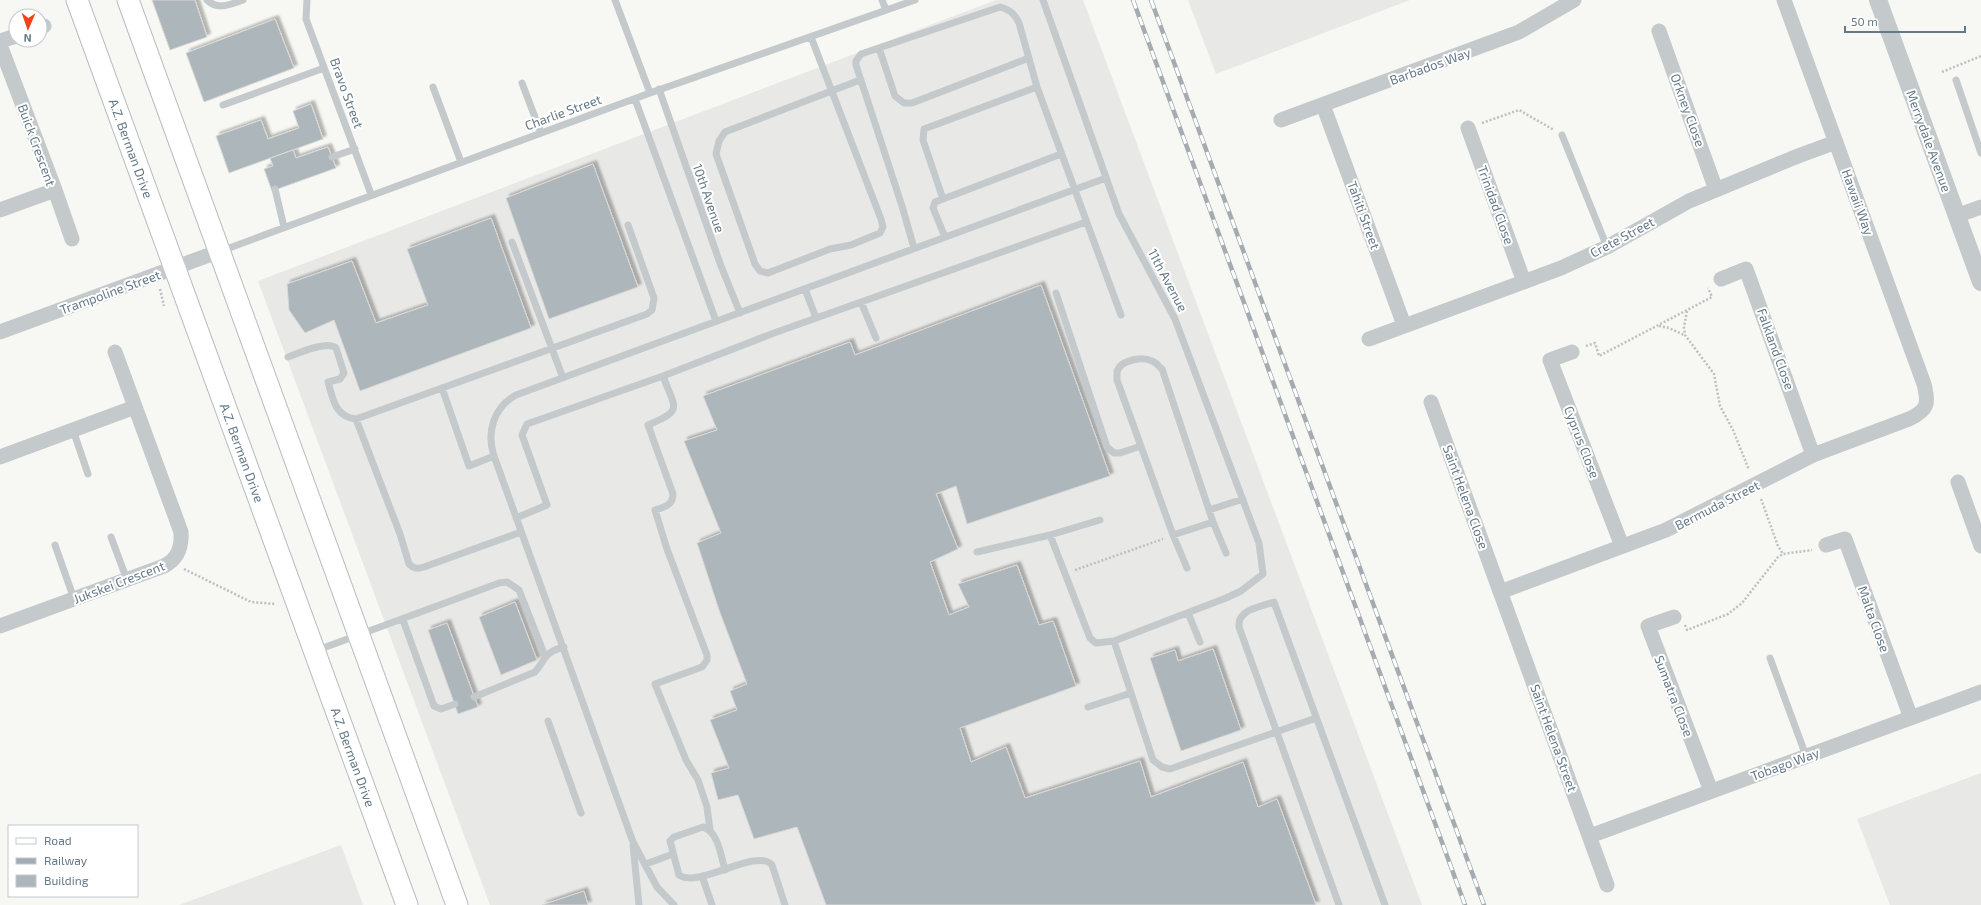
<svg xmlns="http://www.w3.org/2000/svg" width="1981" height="905" viewBox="0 0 1981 905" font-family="'Exo 2',sans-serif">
<defs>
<filter id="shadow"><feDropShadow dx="3.5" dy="-3.5" stdDeviation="1" flood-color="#0004"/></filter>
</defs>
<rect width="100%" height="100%" fill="#f7f7f3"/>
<path fill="#e8e9e7" d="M996,0h87l339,905h-932l-232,-624z
M1188,0h222l-194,74z
M1981,773v132h-91l-33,-86z
M341,845l22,60h-184z"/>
<path fill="#adb6bb" stroke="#d9d8d6" filter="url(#shadow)" d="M152,0h43l12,37 -37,13z
M275,19l19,49 -90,34 -18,-49z
M311,104l12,35 -94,34 -13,-37 45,-16 7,19 31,-11 -6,-17z
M328,147l8,21 -64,23 -8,-22 9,-3 -3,-8 23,-8 3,8z
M593,164l45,123 -89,32 -43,-121z
M491,218l40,110 -171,63 -26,-71 -29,13 -16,-23 -2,-26 65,-23 24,62 52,-18 -21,-56z
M1041,285l69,191 -143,48 -11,-38 -20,8 22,55 -28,13 19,53 20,-8 -11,-23 59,-19 22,60 14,-4 23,65 -116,42 11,34 35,-15 19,51 115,-37 11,36 92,-35 15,45 19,-8 39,106h-490l-29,-78 -43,12 -16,-44 -20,5 -7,-27 18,-5 -19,-48 27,-10 -7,-19 17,-7 -28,-74 -22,-67 24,-10 -37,-92 33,-11 -14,-34 147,-54 5,13z
M515,602l22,58 -36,15 -22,-58z
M447,623l31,84 -20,7 -30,-84z
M1213,649l28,81 -60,21 -31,-93 25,-8 3,11z
M584,891l4,14h-46z"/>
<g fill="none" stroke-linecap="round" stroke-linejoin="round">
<defs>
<g id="secondary">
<path id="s1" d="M77,0l330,905"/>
<path d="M128,0l329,905"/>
</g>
</defs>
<use href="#secondary" stroke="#b6bcc0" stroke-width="23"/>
<path stroke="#bdc0c2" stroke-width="2.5" stroke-dasharray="2 2" stroke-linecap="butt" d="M1942,72l39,-16
M1482,123l37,-13 35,20
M160,289l4,17
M1687,311l-3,16 1,8 29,39 6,32 13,24 16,40
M1659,326l10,2 15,7
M1586,346l9,-3 4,13 113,-59 -4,-9
M1761,499l17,47 5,8
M184,569l67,33 25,2
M1075,570l88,-31
M1685,625l2,5 41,-16 14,-11 36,-46 5,-3 29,-4"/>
<path stroke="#c4c9cc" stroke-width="7" d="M207,0c11,11 24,4 36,0
M307,0l-1,19 65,175
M615,0l35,93
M882,0l4,10
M1043,0l76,214 56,105 84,224 4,31 -22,17 -15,7 -112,43
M811,37l70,182 2,8 -3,6 -29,12 -21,4 -62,24 -8,-2 -5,-7 -39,-110 3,-13 6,-9 135,-52
M879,48l16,48 9,7h8l117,-45
M1956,80l25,73
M522,83l19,50
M433,87l28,75
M1037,87l-113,42 -1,11 20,59 118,-45
M659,89l62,177 19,47
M635,99l81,222
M223,105l101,-37
M1562,135l45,112
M332,157l23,-8
M275,189l9,38
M943,199l-8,3 -2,6 12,29
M512,242l51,136
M914,248l-12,-42 -46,-141v-4l5,-7 139,-47c10,3 14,6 19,16l18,64 84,228
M221,251l429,-158 265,-93
M805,289l11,29
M1056,293l51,154 7,6h6l21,-7
M861,302l15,36
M288,357c11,-4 40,-17 48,-9l8,25 -4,6 -12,3c5,17 7,35 28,37l291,-105 5,-4 2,-12 -26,-73
M663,376c12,33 21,34 -15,49l25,69c0,11 -8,13 -18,16l12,39 40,106v5l-5,7 -47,17 31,76 12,20 9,27 3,23
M442,388l27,78 25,-10
M356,419l44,115 9,30c5,5 9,5 15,3l97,-35
M73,430l15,44
M1209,510l34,-11
M516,518l31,-13 -25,-70 5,-11 136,-48 111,-43 312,-111
M1213,522l13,31
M1050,535l50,-15
M1173,535l40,-13 -51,-153c-3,-2 -6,-7 -10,-8 -9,-5 -31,-1 -35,10 0,2 0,7 0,9l56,155 14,33
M111,537l16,43
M55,545l19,54
M977,552l73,-17 40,103 6,5 18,-2 39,119 9,7 8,2 146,-51
M1188,613l12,29
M403,620l31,86 7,3 14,-5
M315,651l184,-68 8,-1 12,8 26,66
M1770,658l36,98
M474,697l61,-25c11,-13 9,-20 29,-25
M1088,707l43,-14
M548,721l33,92
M633,845l6,60
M646,864l27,-10
M725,870c-4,-14 -7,-39 -22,-43l-29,10 -4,4 9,34c19,14 78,-28 93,-10l13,40
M702,876l10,29
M674,905l-17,-18 -24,-45 -139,-386c-8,-24 0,-49 22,-61l590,-217
M1339,905l-100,-278c-2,-18 22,-20 35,-25l111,303"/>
<path stroke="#c4c9cc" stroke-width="15" d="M40,27l4,-1
M1659,31l57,159
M0,41l16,-5
M0,45l55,145 -55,20
M1323,105l81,220
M1281,120l238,-88 55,-32
M1468,128l56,154
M55,190l17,49
M1956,216l25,-9
M1721,279l25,-10 67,186
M0,332l220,-81
M1369,339l192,-71 46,-21 82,-46 109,-45 38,-14
M1572,352l-22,8 72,186
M1431,402l176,483
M0,457l135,-50
M1958,482l23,64
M1826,545l19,-6 66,179
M1500,592l166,-62 147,-75 96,-36c19,-9 20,-15 15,-35l-140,-384
M1674,617l-26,9 63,165
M0,626l164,-60c14,-7 18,-18 17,-34l-66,-180
M1590,836l391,-144"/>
<path stroke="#c4c9cc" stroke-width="18" d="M1878,0l103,282"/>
<use href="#secondary" stroke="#fff" stroke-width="21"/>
<defs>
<path id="rail" d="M1133,0l332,905
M1151,0l333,905"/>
</defs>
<use href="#rail" stroke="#a4acb1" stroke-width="4.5"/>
<use href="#rail" stroke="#fff" stroke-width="3" stroke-dasharray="9" stroke-linecap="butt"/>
</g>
<g text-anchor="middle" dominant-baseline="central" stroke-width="4" stroke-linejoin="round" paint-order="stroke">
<g font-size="13" fill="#647987" stroke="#fff">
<text transform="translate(1430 66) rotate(-20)">Barbados Way</text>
<text transform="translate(347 93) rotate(70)">Bravo Street</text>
<text transform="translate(1688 110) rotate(70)">Orkney Close</text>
<text transform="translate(563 112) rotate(-20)">Charlie Street</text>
<text transform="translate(1929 141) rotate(70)">Merrydale Avenue</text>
<text transform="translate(37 145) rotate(70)">Buick Crescent</text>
<text stroke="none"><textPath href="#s1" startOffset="158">A.Z. Berman Drive</textPath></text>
<text transform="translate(709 198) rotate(71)">10th Avenue</text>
<text transform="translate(1858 202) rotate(70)">Hawaii Way</text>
<text transform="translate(1496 205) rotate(70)">Trinidad Close</text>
<text transform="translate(1364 215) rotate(70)">Tahiti Street</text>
<text transform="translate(1622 237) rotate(-28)">Crete Street</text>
<text transform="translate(1168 280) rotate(62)">11th Avenue</text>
<text transform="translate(110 292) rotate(-20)">Trampoline Street</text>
<text transform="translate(1776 349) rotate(70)">Falkland Close</text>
<text transform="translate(1582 442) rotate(69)">Cyprus Close</text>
<text stroke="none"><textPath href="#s1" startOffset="482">A.Z. Berman Drive</textPath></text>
<text transform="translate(1466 497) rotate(70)">Saint Helena Close</text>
<text transform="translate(1717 505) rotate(-27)">Bermuda Street</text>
<text transform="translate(119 582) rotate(-21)">Jukskei Crescent</text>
<text transform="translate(1874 619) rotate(70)">Malta Close</text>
<text transform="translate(1674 696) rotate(69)">Sumatra Close</text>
<text transform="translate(1554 738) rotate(70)">Saint Helena Street</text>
<text stroke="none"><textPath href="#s1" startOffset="806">A.Z. Berman Drive</textPath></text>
<text transform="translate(1785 764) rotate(-20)">Tobago Way</text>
</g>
</g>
<rect x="8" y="825" width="130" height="72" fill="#ffffff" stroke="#c1c9cf"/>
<rect x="16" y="838" width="20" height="6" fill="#ffffff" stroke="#c1c9cf"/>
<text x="44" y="845" font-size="12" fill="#647987">Road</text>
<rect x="16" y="858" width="20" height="6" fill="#a4acb1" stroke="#c1c9cf"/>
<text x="44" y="865" font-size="12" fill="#647987">Railway</text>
<rect x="16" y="875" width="20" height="12" fill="#adb6bb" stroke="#c1c9cf"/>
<text x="44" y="885" font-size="12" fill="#647987">Building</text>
<g transform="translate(28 28) rotate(182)"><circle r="19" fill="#ffffff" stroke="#c1c9cf"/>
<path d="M0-3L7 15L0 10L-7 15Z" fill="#f0421b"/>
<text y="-6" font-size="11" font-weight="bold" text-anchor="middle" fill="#647987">N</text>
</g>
<path d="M1845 26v6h120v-6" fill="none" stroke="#647987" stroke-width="2"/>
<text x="1851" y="26" font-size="12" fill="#647987" stroke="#ffffff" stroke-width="3" paint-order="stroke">50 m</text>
</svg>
